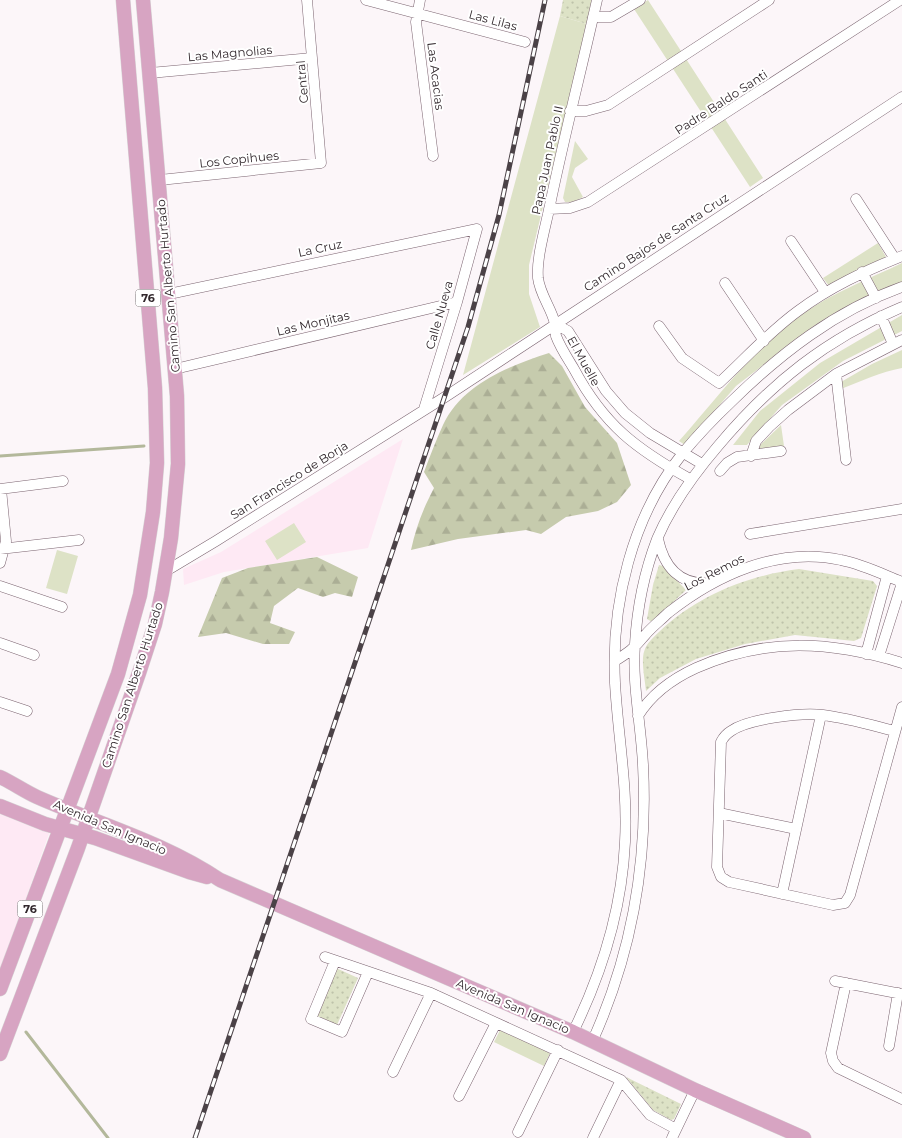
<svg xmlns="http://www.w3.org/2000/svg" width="902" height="1138" viewBox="0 0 902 1138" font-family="Montserrat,sans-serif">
<defs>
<pattern id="forest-firs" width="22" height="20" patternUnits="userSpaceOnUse" patternTransform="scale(1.25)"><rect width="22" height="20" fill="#c6cbad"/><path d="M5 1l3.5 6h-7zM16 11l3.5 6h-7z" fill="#abae95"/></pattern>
<pattern id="park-dots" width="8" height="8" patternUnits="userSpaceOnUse" patternTransform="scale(1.25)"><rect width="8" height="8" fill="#dde2c6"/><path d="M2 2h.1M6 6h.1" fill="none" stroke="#bec2aa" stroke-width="1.8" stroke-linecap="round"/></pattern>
</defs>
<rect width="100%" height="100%" fill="#fcf6f9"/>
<path fill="#fee9f4" d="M403,439l-35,109 -144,24 -40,13 -1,-16 38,-17z
M0,811l50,20 -50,140z"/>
<path fill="#dde2c6" d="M648,0l115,178 -13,9 -116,-178z
M560,16l27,8 -58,241v29l11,33 -77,48z
M575,141l13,18 -13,9 -3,9 11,20c-6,3 -10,6 -18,5l-2,-4z
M878,243l8,14 -3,3 -54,26 -6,-8z
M902,263v21l-23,8 -65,34 -78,60 -51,59 -6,-4c39,-44 75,-94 125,-128 30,-21 65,-34 98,-50z
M902,315v16l-59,30 -61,44 -35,40h-14l27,-34 60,-48z
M902,350v18c-21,4 -41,13 -61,21v-7l31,-18z
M781,425l3,21 -26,4v-3z
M294,523l12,19 -29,18 -12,-19z
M57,550l21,6 -11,38 -21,-6z
M500,1030l50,23 -6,13 -50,-24z"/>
<path fill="url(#forest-firs)" d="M549,353l13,13 23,41 32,36 14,42 -14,17 -19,9 -32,6 -25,17 -15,-4 -68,9 -47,11c5,-23 12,-41 23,-62l-10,-16c6,-16 12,-32 19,-47 19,-41 66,-59 106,-72z
M317,557l41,20 -6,20 -17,-4 -12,4 -25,-9 -24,18 -4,17 25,9 -6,12h-26l-37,-11 -28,4 24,-59 26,-10z"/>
<path fill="url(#park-dots)" d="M563,0h29l-5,24 -27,-8z
M659,565l4,1 23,24 -34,32 -5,-3 6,-34z
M799,569l74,12 4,5 -16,52 -7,3 -59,-6 -50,9 -49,15 -36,19 -14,13c-1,-11 -5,-29 -2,-39 2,-9 10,-15 16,-21 37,-35 89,-56 139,-62z
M336,968l22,10 -21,47 -22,-10z
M626,1077l55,27 -7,15 -3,1 -18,-10z"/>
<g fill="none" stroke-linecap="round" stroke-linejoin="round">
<path stroke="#b3b89b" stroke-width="3" d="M0,456l144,-10
M26,1032l82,106"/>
<defs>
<path id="minor" d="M366,0l159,42
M420,0l-4,22 17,134
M597,0c-15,67 -32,133 -46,200 -4,22 -15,57 -13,78 2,17 14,31 17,46 1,4 0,8 1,12 4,11 12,23 18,33 30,56 62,80 116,110
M593,17h18l29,-17
M150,73l162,-15
M570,111h16l22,-6 161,-105
M160,180l161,-17 -14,-163
M856,199l39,60
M549,209l21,-1 18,-6 312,-202
M791,241l34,51
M862,272l14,26
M725,283l39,58
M169,294l308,-65 -20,73 -33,107
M881,316l12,28
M555,324l13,7 38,60 19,22 25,20 52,31
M659,326l23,32 37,25c26,-24 50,-51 79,-72 32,-24 67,-40 104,-55
M175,369l282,-67
M836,374l10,86
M751,456l5,-15 13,-14 19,-17 48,-36 66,-34
M720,471l7,-8 10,-6 44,-6
M0,489l63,-8
M750,534l152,-25
M658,539c6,28 22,47 53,44
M0,549l79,-9
M0,563l6,-22 -5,-52
M166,571l50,-30 229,-144 457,-300
M0,586l62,21
M0,643l34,12
M866,654l21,-78
M879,656l23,-73
M615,661c6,-4 13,-8 18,-13 5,-4 9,-10 13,-14 7,-8 15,-14 22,-21 48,-38 111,-67 173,-53 21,4 41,14 61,22
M0,702l27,9
M638,716c14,-23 34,-37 58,-48 70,-31 135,-27 206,-5
M895,731c-24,-6 -48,-13 -72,-16 -21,-3 -75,4 -92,16 -5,3 -8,7 -10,11l-4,125 4,10 8,5 104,23 12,-2 5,-8 52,-188
M719,813l77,16
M782,894l39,-179
M325,957l106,36 190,87 29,35 26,14
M335,961l-24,58 31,13 26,-60
M835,981l67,13
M846,983l-15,70 2,8 5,7 64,31
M573,1032c29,-59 49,-124 52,-190 3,-54 -7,-106 -10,-159 -4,-80 17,-166 67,-229 15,-18 32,-36 49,-52 50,-49 104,-91 171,-115
M592,1042c40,-88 56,-181 51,-277 -2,-41 -11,-80 -8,-121 2,-35 9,-71 22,-105 15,-35 37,-65 61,-93 53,-63 108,-107 184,-139
M889,1046l9,-53
M393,1072l38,-79
M459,1096l37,-73
M518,1132l40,-82
M593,1138l28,-58
M672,1138l23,-48"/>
<path id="major" d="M0,777c13,6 24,14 37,20 61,27 127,45 183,83l353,152 122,58 109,48
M0,806l45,18 50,14 94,34 18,5
M0,989l118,-315 22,-79 13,-83 4,-49 -2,-75 -32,-388
M0,1054l78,-206 61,-175 16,-49 7,-32 9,-54 7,-74 -1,-68 -34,-396"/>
</defs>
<use href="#minor" stroke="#7b6470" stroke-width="11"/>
<use href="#major" stroke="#d6d4d5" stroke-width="15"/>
<use href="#minor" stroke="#fff" stroke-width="10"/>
<use href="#major" stroke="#d7a4c2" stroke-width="14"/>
<defs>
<path id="rail" d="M195,1138l273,-811 31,-112 46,-215"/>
</defs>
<use href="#rail" stroke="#4b4247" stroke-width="5"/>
<use href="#rail" stroke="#fff" stroke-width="3" stroke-dasharray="9" stroke-linecap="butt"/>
</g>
<g text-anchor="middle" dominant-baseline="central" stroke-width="4" stroke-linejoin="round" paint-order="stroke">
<g fill="#fff" stroke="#70686c" stroke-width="1">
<rect x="135.5" y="289.5" width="25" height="17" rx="4"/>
<rect x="17.5" y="900.5" width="25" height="17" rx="4"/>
</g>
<g font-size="11" font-weight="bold" fill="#32282d">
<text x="148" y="298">76</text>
<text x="30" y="909">76</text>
</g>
<g font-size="12" fill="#32282d" stroke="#fff">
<text transform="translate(493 20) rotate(15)">Las Lilas</text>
<text transform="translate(230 53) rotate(-5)">Las Magnolias</text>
<text transform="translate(436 76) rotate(83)">Las Acacias</text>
<text transform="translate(302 82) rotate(-95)">Central</text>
<text transform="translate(721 102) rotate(-33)">Padre Baldo Santi</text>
<text transform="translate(239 159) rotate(-6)">Los Copihues</text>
<text transform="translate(547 160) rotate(-78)">Papa Juan Pablo II</text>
<text transform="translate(656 242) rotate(-33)">Camino Bajos de Santa Cruz</text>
<text transform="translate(320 248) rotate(-12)">La Cruz</text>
<text transform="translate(168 286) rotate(-95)">Camino San Alberto Hurtado</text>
<text transform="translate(439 315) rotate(-74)">Calle Nueva</text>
<text transform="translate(313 323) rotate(-13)">Las Monjitas</text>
<text transform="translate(584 361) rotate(61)">El Muelle</text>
<text transform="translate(289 480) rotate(-32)">San Francisco de Borja</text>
<text transform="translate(714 572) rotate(-27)">Los Remos</text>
<text transform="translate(132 685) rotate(-72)">Camino San Alberto Hurtado</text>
<text transform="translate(110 827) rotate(23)">Avenida San Ignacio</text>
<text transform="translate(513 1006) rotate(23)">Avenida San Ignacio</text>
</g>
</g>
</svg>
